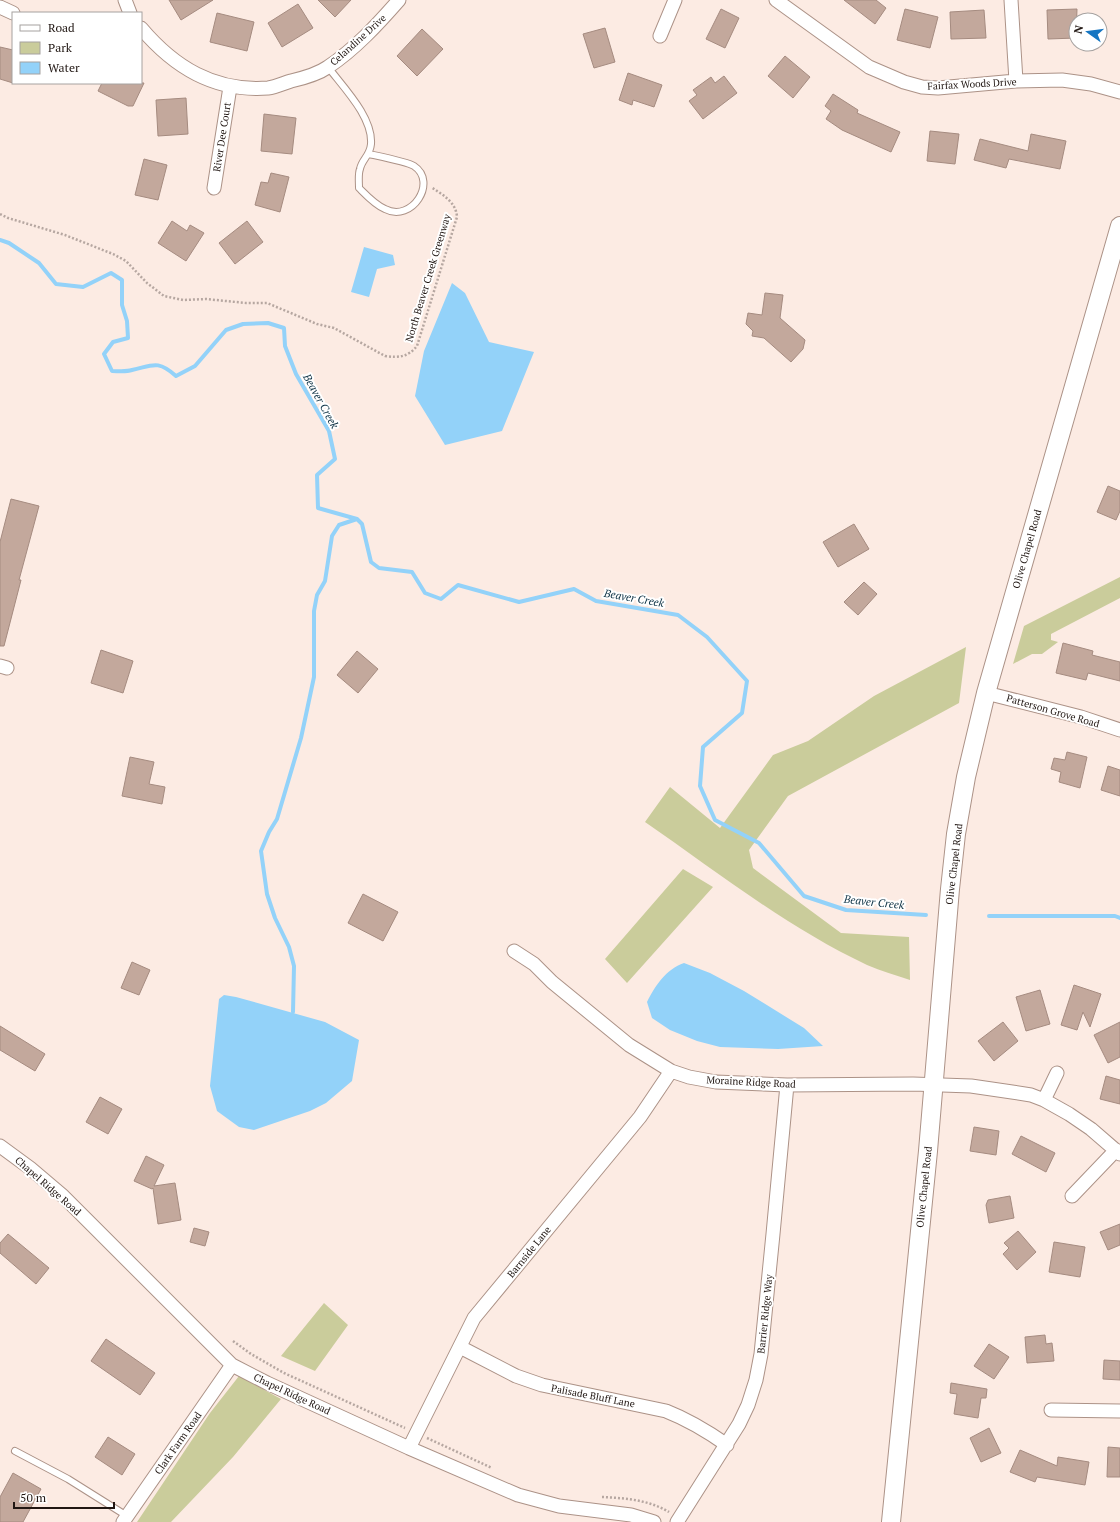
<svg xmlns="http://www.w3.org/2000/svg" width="1120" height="1522" viewBox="0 0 1120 1522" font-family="'PT Serif',serif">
<rect width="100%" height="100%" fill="#fcebe3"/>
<path fill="#cacc9b" d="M1120,577v21l-69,36v6l7,2 -16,12h-10l-19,10 11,-38z
M966,647l-7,56 -171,93 -39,54 4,18 88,65 68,4 1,43c-14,-5 -29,-9 -43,-15 -79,-37 -151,-94 -222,-143l25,-35 50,41 53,-73 35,-14 66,-45z
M683,869l30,18 -86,96 -22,-24z
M324,1303l24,22 -33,46 -34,-15z
M239,1376l42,23 -48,58 -62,65h-34l73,-109z"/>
<path fill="#93d2f9" d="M364,247l29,8 2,10 -18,4 -8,28 -18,-5z
M452,283l13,10 24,49 45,10 -32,79 -57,14 -30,-49 9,-45z
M684,963l26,10 34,18 60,37 19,18 -45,3 -58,-2 -23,-6 -27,-11 -18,-12 -5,-16c8,-16 19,-33 37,-39z
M224,995l12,2 89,25 34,18 -7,41 -26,22 -16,8 -56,19 -15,-3 -22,-16 -7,-25 9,-87z"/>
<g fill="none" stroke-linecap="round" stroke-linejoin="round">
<path stroke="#93d2f9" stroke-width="4" d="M0,240l9,3 30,20 17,21 27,3 28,-14 11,7v25l5,16 1,17 -15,4 -9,12 8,17c7,0 14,1 20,-1 20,-4 25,-11 44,6l19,-10 31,-36 17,-6 25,-1 16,5 1,18 11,28 33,57 6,28 -18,16 1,33 39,11 5,5 9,38 8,6 33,4 13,21 16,6 17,-14 61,17 55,-13 22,12 82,14 29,22 40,44 -5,32 -39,34 -3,39 15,34 44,23 45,53 42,14 80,5
M989,916h126l5,2
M293,1012l1,-46 -5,-19 -14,-29 -8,-24 -6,-43 8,-19 8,-13 24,-81 13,-61v-66l3,-16 8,-14 7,-45 7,-11 18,-6"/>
</g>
<path fill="#c3a89c" stroke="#a58b80" d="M169,0h44l-32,20z
M318,0h33l-16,17z
M844,0h32l10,8 -11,16z
M298,4l15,24 -31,19 -14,-24z
M721,9l18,9 -14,30 -19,-9z
M905,9l33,8 -8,31 -33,-8z
M1077,9l-1,29 -28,1 -1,-29z
M984,10l2,28 -35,1 -1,-27z
M217,13l37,9 -7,29 -37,-9z
M605,28l10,34 -21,6 -11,-34z
M422,29l21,20 -26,27 -20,-20z
M0,47l13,3v33l-13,-4z
M785,56l25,21 -17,21 -25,-22z
M628,73l34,12 -8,22 -21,-7 -1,5 -13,-5z
M724,76l13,17 -34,26 -14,-18 8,-6 -4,-5 18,-13 4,6z
M102,83h42l-11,23h-5l-30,-15z
M833,94l25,16 -1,3 43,19 -9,20 -49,-22 -16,-11 5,-8 -6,-5z
M186,98l2,36 -30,2 -2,-36z
M264,114l32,4 -4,36 -31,-3z
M930,131l29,3 -4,30 -28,-3z
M1031,134l35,7 -6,28 -51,-10 -3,9 -32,-8 6,-21 48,12z
M144,159l23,6 -9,35 -23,-5z
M271,173l18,4 -9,35 -25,-7 6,-23 7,1z
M172,221l15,10 3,-6 14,8 -18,28 -28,-18z
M247,221l16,21 -28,22 -16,-21z
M765,293l18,2 -3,23 25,22 -2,9 -12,13 -27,-24 -12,-2 1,-5 -7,-7 2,-11 14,2z
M1108,486l12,5v20l-4,9 -19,-8z
M11,499l28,7 -20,74h2l-17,66h-4v-104z
M854,524l15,25 -31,18 -15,-25z
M864,582l13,12 -19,21 -14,-13z
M1063,643l30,8 -1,4 28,7v19l-32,-8 -2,7 -30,-7z
M101,650l32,11 -10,32 -32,-10z
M357,651l21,18 -20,24 -21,-18z
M1067,752l20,5 -7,31 -21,-6 2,-10 -10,-3 3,-11 11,2z
M130,757l24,5 -5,22 16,3 -3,17 -40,-8z
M1108,766l12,4v26l-19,-6z
M363,894l35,18 -15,29 -35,-18z
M132,962l18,8 -11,25 -18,-7z
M1074,985l27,9 -11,33 -7,-15 -6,18 -16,-5z
M1040,990l10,34 -24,7 -10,-34z
M1003,1022l15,19 -24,20 -16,-20z
M1120,1022v35l-12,6 -14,-28z
M0,1026l45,28 -10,17 -35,-21z
M1106,1076l14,4v24l-20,-5z
M100,1097l22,12 -14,25 -22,-12z
M974,1127l25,4 -3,24 -26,-4z
M1021,1136l34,17 -9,19 -34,-18z
M146,1156l18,9 -10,21 21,-3 6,37 -23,4 -5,-36 -1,1 -18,-8z
M1010,1196l4,22 -25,5 -3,-18 2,-5z
M1120,1224v21l-12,5 -8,-18z
M194,1228l15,4 -4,14 -15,-4z
M1018,1231l18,21 -19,18 -14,-16 6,-6 -5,-5z
M8,1234l41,34 -13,16 -36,-31v-10z
M1054,1242l31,5 -5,30 -31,-5z
M1045,1335l1,9 6,-1 2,18 -27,2 -2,-26z
M106,1339l49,34 -15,22 -49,-34z
M989,1344l20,13 -15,22 -20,-13z
M1104,1360l16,1v19l-17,-1z
M951,1383l36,6 -1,9h-5l-3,20 -24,-4 3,-20 -7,-1z
M989,1428l12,25 -20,9 -11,-24z
M108,1437l27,17 -13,21 -27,-18z
M1108,1447l12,1v29h-13z
M1020,1450l37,16 1,-9 31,5 -4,23 -48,-8 -2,5 -25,-10z
M13,1473l28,16 -18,33h-23v-25z"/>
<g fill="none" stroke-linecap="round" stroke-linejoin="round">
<defs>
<path id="lane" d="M328,67c15,20 45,50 43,77 -1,12 -9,15 -11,25 -2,5 -1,13 -1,19 7,7 16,17 26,21 27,14 53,-27 29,-43 -6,-4 -36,-10 -45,-12
M15,1451l53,28 59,37"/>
<path id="street" d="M125,0l5,13
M776,0l93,67 35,15 18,5 16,1 78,-7 46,-1 29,4 29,8
M1011,0l5,81
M0,7l13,6
M141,28c33,39 73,64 127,60 8,-1 16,-5 23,-7 13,-3 27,-7 37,-14 27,-18 50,-43 71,-67
M660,36l15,-36
M214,188l16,-101
M0,666l7,2
M986,693l95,24 39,13
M514,951l20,13 18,18 77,63 42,26 18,6 27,5 71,3 126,-1 58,2 41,6 19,3 13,5 25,14 22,15 29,25
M1044,1100l13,-27
M0,1146l30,22 33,28 169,169 35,18 142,65 109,47 41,11 72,9 23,7
M1072,1196l44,-46
M460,1347l56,29 26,9 124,26c23,9 41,20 61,34
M1051,1410l69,1
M409,1448l65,-130 166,-201 31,-46
M123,1522l109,-157
M677,1522l62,-98 9,-19 8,-25 5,-26 12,-120 14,-149"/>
<path id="secondary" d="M891,1522l37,-371 22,-262 6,-55 10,-57 20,-84 134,-467"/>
</defs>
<use href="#lane" stroke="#ac9287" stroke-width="8"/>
<use href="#street" stroke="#ac9287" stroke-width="15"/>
<use href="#secondary" stroke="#ac9287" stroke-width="20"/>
<path stroke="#b6a7a1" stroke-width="2.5" stroke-dasharray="2 2" stroke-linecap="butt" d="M0,214l8,4 57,17 48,19 13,7 21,22 17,13 19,4 23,-1 40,4h21l50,21 17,4 51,28c14,2 23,1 32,-10l40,-129c-1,-15 -14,-22 -26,-30
M233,1341l18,13 33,19 121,55
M427,1438l65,30
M602,1497c23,1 47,3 67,15"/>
<use href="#lane" stroke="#fff" stroke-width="6"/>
<use href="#street" stroke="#fff" stroke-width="13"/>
<use href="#secondary" stroke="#fff" stroke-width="18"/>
</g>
<g text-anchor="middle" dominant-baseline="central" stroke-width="4" stroke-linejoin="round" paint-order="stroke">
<g font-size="10" fill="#201612" stroke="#fff">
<text transform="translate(358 40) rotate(-42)">Celandine Drive</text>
<text transform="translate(972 84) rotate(-3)">Fairfax Woods Drive</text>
<text transform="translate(222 137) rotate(-81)">River Dee Court</text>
<text transform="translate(428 278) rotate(-73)">North Beaver Creek Greenway</text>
<text transform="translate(1027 549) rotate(-74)">Olive Chapel Road</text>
<text transform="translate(1053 711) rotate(16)">Patterson Grove Road</text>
<text transform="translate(954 864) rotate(-83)">Olive Chapel Road</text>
<text transform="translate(751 1082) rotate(3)">Moraine Ridge Road</text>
<text transform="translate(48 1186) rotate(41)">Chapel Ridge Road</text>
<text transform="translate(924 1187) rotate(-84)">Olive Chapel Road</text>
<text transform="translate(529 1252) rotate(-51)">Barnside Lane</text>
<text transform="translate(765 1314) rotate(-84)">Barrier Ridge Way</text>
<text transform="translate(292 1394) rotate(25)">Chapel Ridge Road</text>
<text transform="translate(593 1396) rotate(11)">Palisade Bluff Lane</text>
<text transform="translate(178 1443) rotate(-55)">Clark Farm Road</text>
</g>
<g font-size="11" font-style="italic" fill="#0b3043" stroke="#fff">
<text transform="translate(321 401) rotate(61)">Beaver Creek</text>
<text transform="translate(634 598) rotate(10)">Beaver Creek</text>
<text transform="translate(874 902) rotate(6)">Beaver Creek</text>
</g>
</g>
<rect x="12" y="12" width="130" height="72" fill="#ffffff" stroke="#a6a2a0"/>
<rect x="20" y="25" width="20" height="6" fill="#ffffff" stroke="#a6a2a0"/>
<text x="48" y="32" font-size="12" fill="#201612">Road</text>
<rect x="20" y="42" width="20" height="12" fill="#cacc9b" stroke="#a6a2a0"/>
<text x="48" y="52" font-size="12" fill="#201612">Park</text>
<rect x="20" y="62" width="20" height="12" fill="#93d2f9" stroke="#a6a2a0"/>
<text x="48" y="72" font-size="12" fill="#201612">Water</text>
<g transform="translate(1088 32) rotate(284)"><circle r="19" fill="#ffffff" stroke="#a6a2a0"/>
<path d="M0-3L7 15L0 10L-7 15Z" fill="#1676c2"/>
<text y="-6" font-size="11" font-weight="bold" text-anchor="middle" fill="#201612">N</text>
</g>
<path d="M14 1502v6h100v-6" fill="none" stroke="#201612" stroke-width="2"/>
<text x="20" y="1502" font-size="12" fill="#201612" stroke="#ffffff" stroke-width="3" paint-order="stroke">50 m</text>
</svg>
